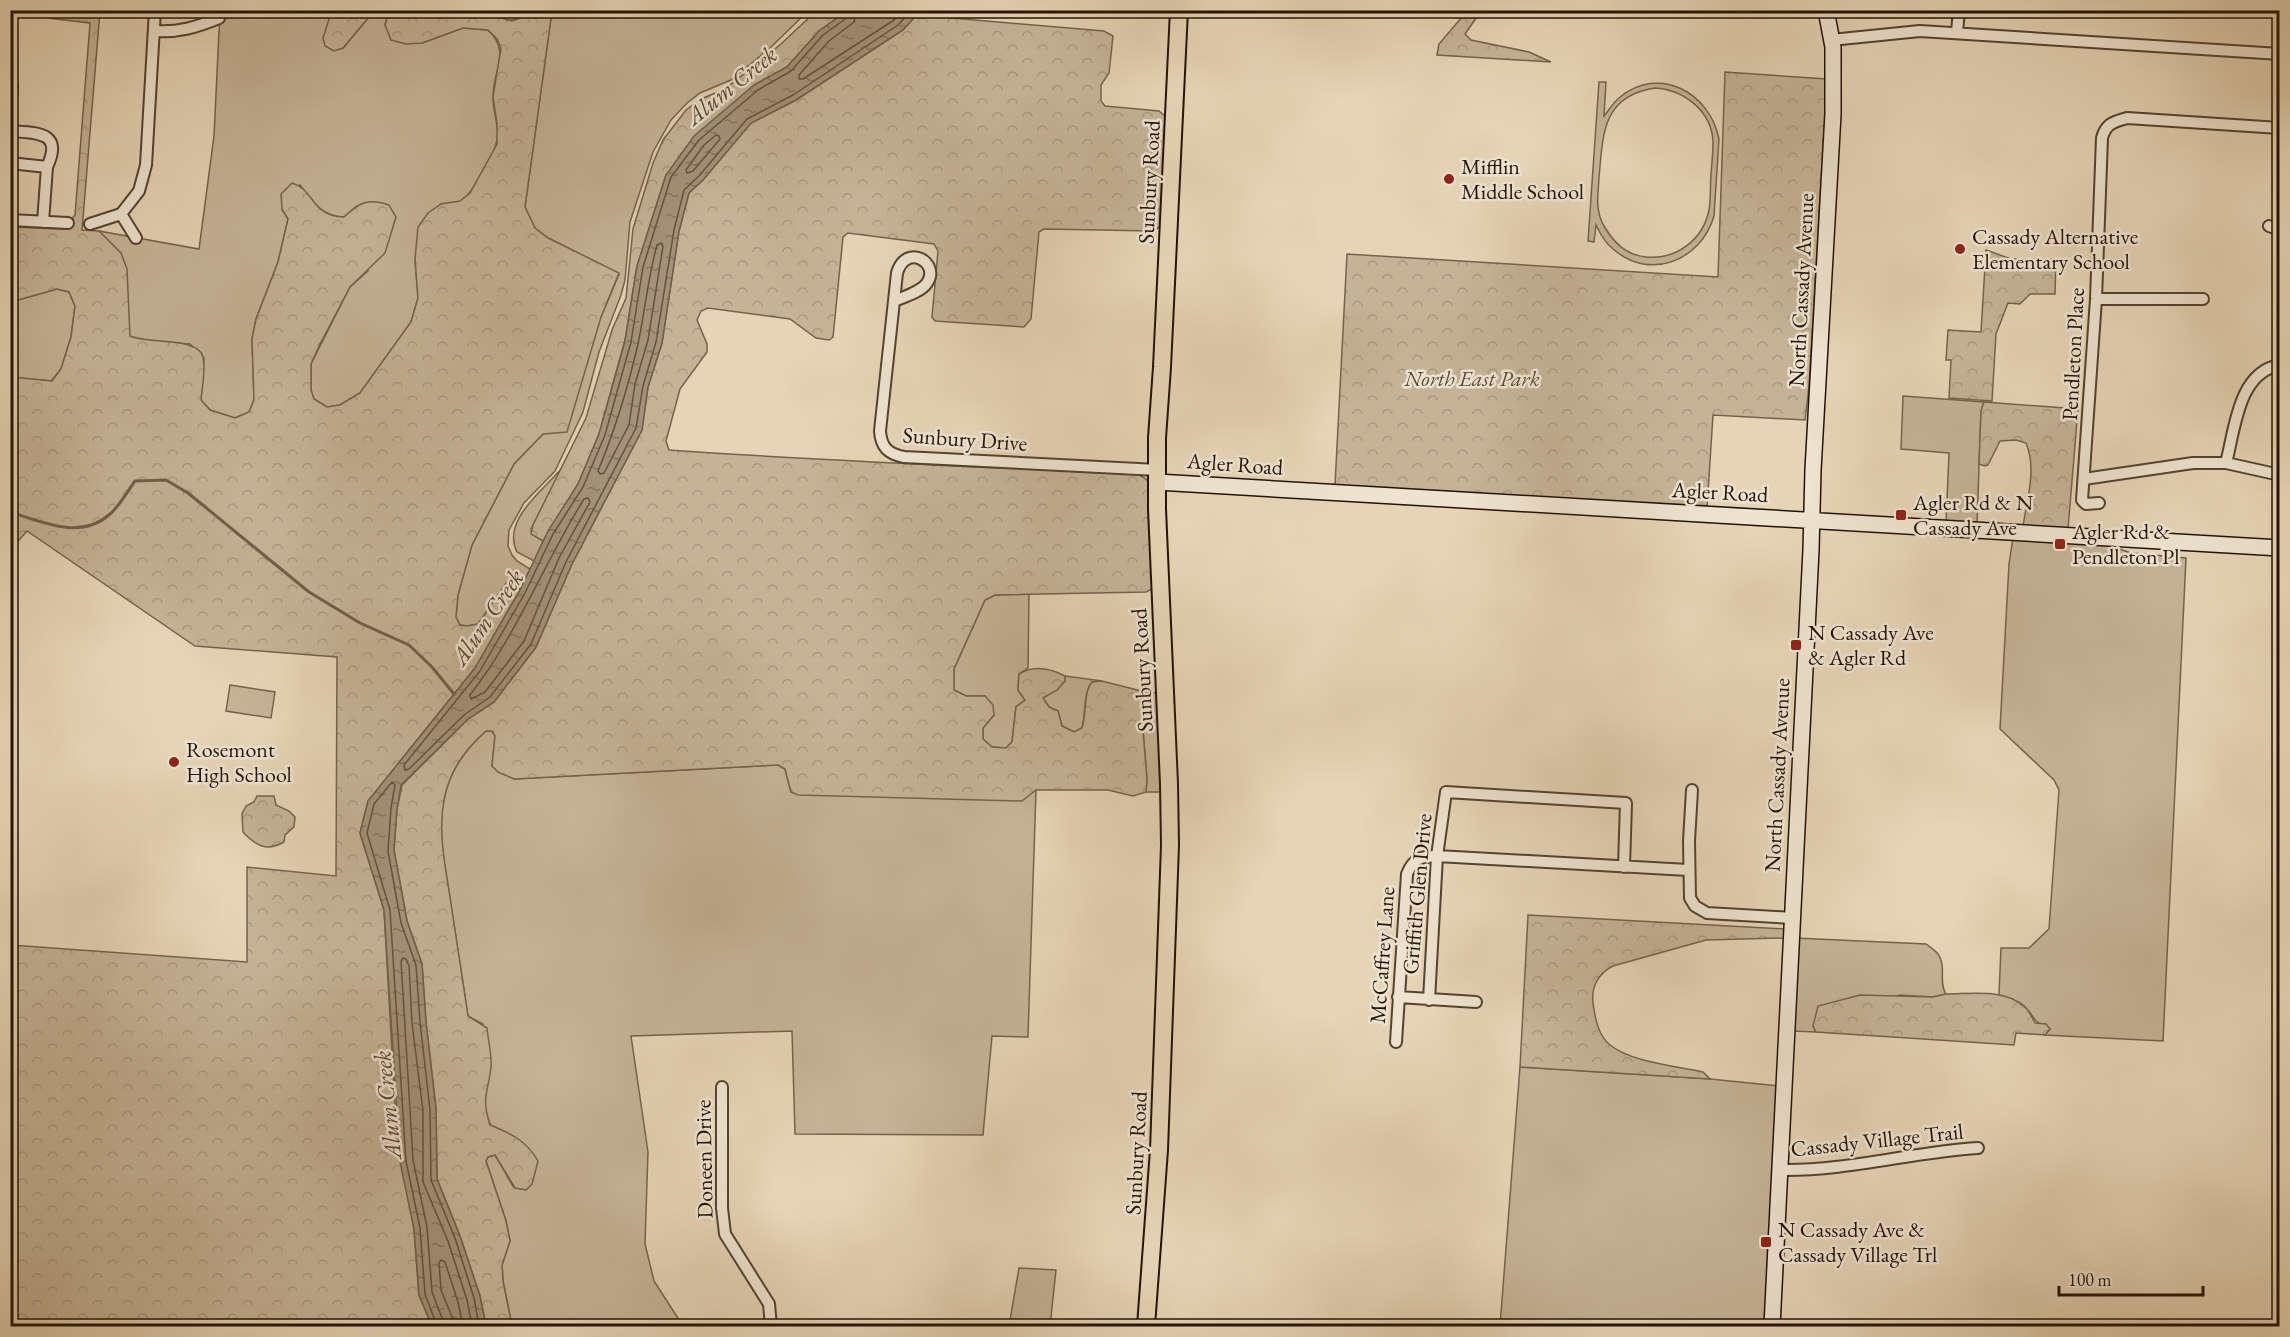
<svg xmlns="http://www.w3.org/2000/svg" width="2290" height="1337" viewBox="0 0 2290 1337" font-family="'EB Garamond',serif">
<defs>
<pattern id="forest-crowns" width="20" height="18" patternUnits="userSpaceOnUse" patternTransform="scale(1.5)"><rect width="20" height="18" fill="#c4b397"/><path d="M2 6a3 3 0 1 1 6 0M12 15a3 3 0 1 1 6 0" fill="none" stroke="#a89980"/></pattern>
<pattern id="water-ripples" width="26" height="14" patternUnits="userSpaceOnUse" patternTransform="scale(1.5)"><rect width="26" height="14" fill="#a39279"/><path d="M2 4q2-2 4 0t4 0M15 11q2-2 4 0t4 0" fill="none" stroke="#847661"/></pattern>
</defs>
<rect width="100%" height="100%" fill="#e5d4b6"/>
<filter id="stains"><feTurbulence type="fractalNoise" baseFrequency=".00333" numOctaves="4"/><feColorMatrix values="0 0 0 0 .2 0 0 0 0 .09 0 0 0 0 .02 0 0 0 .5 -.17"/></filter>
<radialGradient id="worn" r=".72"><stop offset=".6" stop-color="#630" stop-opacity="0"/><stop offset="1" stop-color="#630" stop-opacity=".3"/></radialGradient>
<path fill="#c4b397" stroke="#73634c" stroke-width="1.5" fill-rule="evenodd" d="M220,11h112l-8,27 19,10 31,-37h15l-4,14 37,18 41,-15 25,2c24,23 4,40 5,69 0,14 8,31 3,45 -3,13 -25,53 -37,58 -5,2 -12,1 -18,2l-26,55 3,39 -7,24 -51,71 -20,12 -13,2 -13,-8 -3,-9v-26l39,-77 18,-16 -11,-65 -13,11c-22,0 -32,-16 -44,-32l-18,24 6,10 -10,43 -22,57 -4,20 2,61 -5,12 -14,6 -25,-8 -9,-10 3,-42 -14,-14 -52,-4 -8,-3 -31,-106 100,18 15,-113z
M552,11h256l-38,37 -39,32 -31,13 -13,10 -16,17 -18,32 -23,70 -5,58 -4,15 -22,57 -16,60 -28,59 -31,32 -15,27 -1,16 4,9 5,6 13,8 -10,21 -4,-8h-9l-29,42 -11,2 -7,-1 -4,-8 2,-22 14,-50 42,-81 29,-30 58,-117 18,-43 -71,-36 -13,-10 -10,-21z
M1599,82h7l-2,34c5,-6 9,-13 15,-18 40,-34 91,-5 100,41l-5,77c-13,45 -65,66 -102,32 -8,-6 -12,-15 -16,-23l-2,17 -6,-1zM1655,88c29,2 57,23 58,54 0,10 -1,21 -2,32 -1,12 0,25 -2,36 -6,30 -33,50 -63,47 -20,-2 -32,-14 -42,-31 -9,-15 -6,-32 -5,-48 4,-44 3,-82 56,-90z
M57,289l12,3 6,14 -4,31 -10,32 -10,12 -40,-4 -1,-75z
M1903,396l81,6 -3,9 -4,114 -31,-2 3,-70 -48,-4z
M562,468l-31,61 1,5 11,7 -9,20 -17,-9c-16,-32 27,-62 45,-84z
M2013,538l95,7 23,8 55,5 -23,483 -118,-6 5,-6c-20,-9 -12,-9 -25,-22 -7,-7 -17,-9 -26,-12l2,-47h28l20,-19 10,-139 -5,-10 -54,-51 9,-165z
M1029,594l-1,74 -9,6 -1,16 7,10 -9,7 -4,35 -6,6 -14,-1 -9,-8v-11l11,-13 -9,-19h-19l-12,-6v-21l31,-69 10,-5z
M1065,676l37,5 -10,1c-9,11 -6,32 -10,46l-8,4 -12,-6 -4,-15 -9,-4 -7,-10 15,-7 8,-9z
M230,685l45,7 -4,26 -45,-7z
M1145,692l14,1 3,99h-16l1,-13 -4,-48 5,-35z
M486,731h6l3,5 -3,30 22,13 264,-14 7,4 6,23 245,-2 -8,247 -36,-1 -9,99 -188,-1 -3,-103 -161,5 17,116 -3,92 9,37 29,45h-171l-9,-45 -1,-16 8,-24 -4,-20 -20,-60 2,-4 7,-2 19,33 -29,-78v-21l6,-23 -8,-42 -15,-8c-6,-39 -12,-78 -18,-117 -5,-33 -13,-68 -6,-100 6,-29 21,-49 42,-68z
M1795,938l131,6c4,3 9,6 12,10 9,12 0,29 8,40l-13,3 -34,-2 -86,31 3,6 -25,-1z
M1520,1067l190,12 69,7 -13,240h-266z
M1019,1268l37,2 -6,56h-41z"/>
<path fill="url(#forest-crowns)" stroke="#73634c" stroke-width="1.5" d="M332,10h42v1l-31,37 -9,3 -9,-5 -2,-8z
M49,11h51l-18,219 17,1 22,22 6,16 3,67c17,8 69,1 73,21 3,13 -1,30 -2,43l9,10 25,8 14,-6 5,-12 -2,-61 4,-20 22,-57 10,-43 -6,-10 -1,-15 11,-11c22,6 20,34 52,34 16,-15 24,-19 45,-12l7,12 -11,36 -35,34 -31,59 -8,18v26l3,9 13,8 13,-2 20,-12 51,-71 7,-24 -3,-39 3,-32 10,-14 13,-9 19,-3 10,-8 27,-49v-21l-4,-26 8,-49 -4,-9 -9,-9 -25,-2 -41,15 -16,1 -15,-4 -6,-15 4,-14h97l26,10 14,-10h26l-27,196 10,21 13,10 71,35 -18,44 -34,115 -24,2 -29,30 -42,81 -14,50 -2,22 4,8 7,1 11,-2 29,-42h9l4,8 -45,78 -107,133 -8,32 24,77 11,195 19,124 5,66 13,31h-421v-381l236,17v-95l89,9 1,-219 -142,-11 -168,-115 -16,18v-172l41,4 9,-12 10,-32 4,-31 -6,-14 -12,-3 -46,13v-75l52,2 12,-14 15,-192 -42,-5z
M816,11h31l-28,20 -32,36 -33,18 -88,90 -29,91 -12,74 -26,94 -21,50 -35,57 -12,-7 2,-9 53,-107 26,-88 14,-32 7,-69 20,-66 10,-23 23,-30 15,-11 24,-10 56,-45z
M920,11h28v4l4,3 152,13 9,5 -4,37 -8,12v16l4,5 54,5 7,6 -5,109 -8,5 -109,-2 -5,3 -8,87 -7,8 -89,-6 -3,-4 6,-66 -4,-7 -86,-11 -5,4 -10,100 -4,3 -13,-2 -26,-19 -82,-11 -7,3 -4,9 10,24v8l-27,37 -14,52 3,9c156,11 312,17 469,24l8,5 4,5 2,105 -6,3 -151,3 -10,5 -31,69v21l12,6h19l8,9 1,10 -11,13v11l9,8 14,1 6,-6 4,-35 9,-7 -7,-10 1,-16c15,-9 31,-6 46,2v5l-8,9 -14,8 6,9 9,4 4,15 12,6 8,-4c5,-14 1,-35 10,-46l10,-1 43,11 3,4 -5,35 4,48 -1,13 -13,4 -25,-6h-72l-14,11 -224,-6 -7,-3 -6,-23 -7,-4 -264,14 -16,-7 -6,-6 3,-30 -3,-5h-6c-21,18 -37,41 -42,69 -6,32 1,65 6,97 6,40 12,79 18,119l19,12c1,12 5,27 4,39 -3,26 -10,30 -1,58 20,8 37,16 48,36l-6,23 -6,6 -11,-2 -20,-33 -7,2 -2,4 20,60 4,20 -8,24 1,16 9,45h-26l-6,-30 -20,-60 -23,-57 -1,-70 -10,-87 -4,-58 -15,-43 -13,-71 3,-41 5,-24 66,-66 26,-17 42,-55 36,-83 70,-134 6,-43 14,-44 17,-112 10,-38 14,-13 48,-57 45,-23 107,-70z
M1467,11h14l-16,23 6,6 58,12 22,10 -114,-7 2,-11z
M1725,72l102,7 -18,307 -4,34 -92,-5 -6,93 -372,-23 12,-231 371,23z
M1986,250l25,9h45l-1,35h-25l-10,10 -12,-1 -12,31 -4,67 -43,-3 2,-38h-5l2,-30 33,2z
M1984,402l94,7 -10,120 -45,-3c4,-27 14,-57 3,-83l-10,-3 -16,1 -12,24 -3,1 -6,-2 2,-53z
M257,796h17l2,9 13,6 6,6 -1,10 -9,8 -1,7c-17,10 -28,4 -41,-10l-1,-18 4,-8 8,-4z
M1528,915l257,14 -1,9 -78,2 -93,26c-14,7 -22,20 -20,37 2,15 5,32 17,42 21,17 66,21 93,27l7,7 -190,-12z
M1946,994c25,0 59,-6 79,13 4,4 7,10 10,16l11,1 4,5 -5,6 -29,-2 -2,12 -198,-13 -3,-6 5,-20 42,-11 73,2z"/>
<path fill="url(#water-ripples)" stroke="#6f5f49" stroke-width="1.5" d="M486,11h40c-12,18 -24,6 -40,0z
M847,11h73l-17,19 -107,70 -45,23 -48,57 -14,13 -10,38 -17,112 -14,44 -6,43 -70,134 -36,83 -42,55 -26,17 -67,66 -4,24 -3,41 13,71 15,43 4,58 10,87 1,70 23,57 20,60 6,30h-54l-13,-31 -5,-66 -14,-67 -16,-252 -24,-77 8,-32 107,-133 45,-78 28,-59 30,-47 21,-50 26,-93 12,-75 29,-91 28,-39 60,-51 33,-18 32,-36z"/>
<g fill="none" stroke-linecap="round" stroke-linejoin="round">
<path stroke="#62523e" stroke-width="1.5" d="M850,10l-2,7 -25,18 -32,36 -33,19 -59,50 -28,37 -28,90 -12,75 -26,93 -22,52 -30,47 -28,59 -45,78 -76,94 1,5 4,-1 55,-54 26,-18 41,-53 35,-82 70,-134 7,-42 13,-44 18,-112 10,-40 15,-14 48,-57 46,-24 105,-70 14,-15
M857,10l-3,12 -25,19 -30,34v4h4l91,-59 8,-10
M716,135l3,1 1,3 -27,32 -6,2 -1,-3 18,-25z
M661,243l2,3 -15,94 -13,44 -6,41 -25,48 -4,1 -2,-3c17,-41 30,-84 40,-127 7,-33 10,-67 19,-99z
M588,498l2,4 -31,56 -35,83 -39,51 -14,7 -1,-4c47,-60 74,-132 114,-196z
M437,1326l-12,-32 -5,-66 -14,-67 -16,-251 -23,-77 7,-29 18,-22 3,3 -4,23 -3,43 13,72 15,42 4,57 10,88 1,70 24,58 19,60 5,28
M445,1326l-13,-34 -5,-65 -14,-67 -12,-199 2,-3 3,1 3,7 3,57 11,88v71l25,59 19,59 5,26
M454,1326l-2,-9 -11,-27 -2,-27 2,-3 4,2 13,40 5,24"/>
<path stroke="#6f5f49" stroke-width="3" d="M10,512c32,10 70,28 99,3 10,-8 18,-23 26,-34l31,-1 22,13 121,99 51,31 49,22 23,22 22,27"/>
<defs>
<path id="minor" d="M154,31c24,2 43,-4 65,-13
M1957,32l2,-22
M1831,40l89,-9 360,23
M10,78l2,8 -2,33
M10,131c26,2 54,0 37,36l-4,55
M10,163l37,4
M121,214l15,24
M10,220l58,3
M90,224l31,-10 18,-23 7,-26 9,-155
M2269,226l11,4
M2096,299h107
M894,301c10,-4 27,-9 33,-18 14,-20 -21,-41 -30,-10l-17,158c1,16 8,23 24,26l254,13
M2226,463c9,-34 12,-91 54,-98
M2084,479l109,-16h33l54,12
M2099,503l-13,1 -4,-4 14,-201 6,-161c4,-15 12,-16 25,-20l153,10
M1692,790l-3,51 1,57 5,8 12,7 86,5
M1398,997l78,5
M1429,1000l8,-144 9,-64 180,11 -2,64
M1396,1042l11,-168c6,-15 14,-18 30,-18l251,14
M722,1087v121l3,26 44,70 2,22
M1781,1170c67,1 131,-18 197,-22"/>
<path id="secondary" d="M1157,482l1123,66
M1772,1326l39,-776 2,-80 20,-356v-67l-7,-37"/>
<path id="primary" d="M1146,1326l13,-176 11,-305 -1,-61 -12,-275v-71l5,-71 17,-357"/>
</defs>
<use href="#minor" stroke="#53432f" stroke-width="14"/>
<use href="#secondary" stroke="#221302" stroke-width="18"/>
<use href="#primary" stroke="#221302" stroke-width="20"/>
<use href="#minor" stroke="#eee3d0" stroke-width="10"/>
<use href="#secondary" stroke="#eee3d0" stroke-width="15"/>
<use href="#primary" stroke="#e5d4b6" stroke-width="16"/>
</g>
<g fill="#8f2418" stroke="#eee3d0" stroke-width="2">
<circle cx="1449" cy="179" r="6"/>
<circle cx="1960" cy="249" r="6"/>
<rect x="1895" y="509" width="12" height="12" rx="3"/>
<rect x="2054" y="538" width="12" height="12" rx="3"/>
<rect x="1790" y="639" width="12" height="12" rx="3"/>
<circle cx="174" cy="762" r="6"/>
<rect x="1760" y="1236" width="12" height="12" rx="3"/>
</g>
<g text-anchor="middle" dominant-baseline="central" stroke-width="5" stroke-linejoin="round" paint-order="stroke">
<g font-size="22" fill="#221302" stroke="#eee3d0" text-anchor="start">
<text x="1461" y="166">Mifflin<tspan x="1461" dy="25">Middle School</tspan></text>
<text x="1972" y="236">Cassady Alternative<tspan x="1972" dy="25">Elementary School</tspan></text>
<text x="1913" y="502">Agler Rd &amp; N<tspan x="1913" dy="25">Cassady Ave</tspan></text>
<text x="2072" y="531">Agler Rd &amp;<tspan x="2072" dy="25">Pendleton Pl</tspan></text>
<text x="1808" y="632">N Cassady Ave<tspan x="1808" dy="25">&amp; Agler Rd</tspan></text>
<text x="186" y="749">Rosemont<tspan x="186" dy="25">High School</tspan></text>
<text x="1778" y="1229">N Cassady Ave &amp;<tspan x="1778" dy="25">Cassady Village Trl</tspan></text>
</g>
<g font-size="22" fill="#221302" stroke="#eee3d0">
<text transform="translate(1149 182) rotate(-87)">Sunbury Road</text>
<text transform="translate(1801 290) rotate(-87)">North Cassady Avenue</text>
<text transform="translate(2073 354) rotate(-87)">Pendleton Place</text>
<text transform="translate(965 439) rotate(4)">Sunbury Drive</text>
<text transform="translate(1235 464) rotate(4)">Agler Road</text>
<text transform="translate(1720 492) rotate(3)">Agler Road</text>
<text transform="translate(1142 670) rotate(-93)">Sunbury Road</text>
<text transform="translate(1777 775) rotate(-87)">North Cassady Avenue</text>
<text transform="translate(1417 894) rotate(-85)">Griffith Glen Drive</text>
<text transform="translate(1382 955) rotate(-86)">McCaffrey Lane</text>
<text transform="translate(1877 1140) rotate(-6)">Cassady Village Trail</text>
<text transform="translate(1136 1153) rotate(-87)">Sunbury Road</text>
<text transform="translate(704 1159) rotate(-91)">Doneen Drive</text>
</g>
<g font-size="22" font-style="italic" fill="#5b4b36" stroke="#eee3d0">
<text x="1472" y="378">North East Park</text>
</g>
<g font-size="24" font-style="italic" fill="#564632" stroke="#eee3d0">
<text transform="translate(731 85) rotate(-39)">Alum Creek</text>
<text transform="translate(487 617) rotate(-56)">Alum Creek</text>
<text transform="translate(387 1105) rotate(-96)">Alum Creek</text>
</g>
</g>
<rect width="2290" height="1337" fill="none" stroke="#e5d4b6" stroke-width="36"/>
<rect x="12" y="12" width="2266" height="1313" fill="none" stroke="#221302" stroke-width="3"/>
<rect x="18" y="18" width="2254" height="1301" fill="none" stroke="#221302" stroke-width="1.5"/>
<path d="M2059 1286v9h144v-9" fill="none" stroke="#221302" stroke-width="3"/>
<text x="2068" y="1286" font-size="18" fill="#221302" stroke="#eee3d0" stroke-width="4.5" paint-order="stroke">100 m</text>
<rect width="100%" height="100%" filter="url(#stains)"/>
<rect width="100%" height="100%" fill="url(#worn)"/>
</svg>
